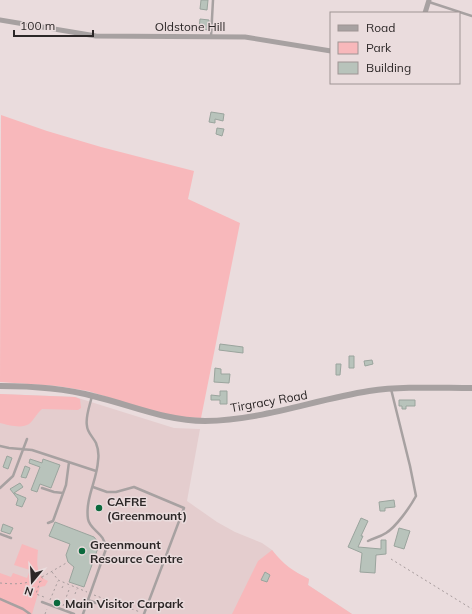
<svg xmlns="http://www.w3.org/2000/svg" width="472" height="614" viewBox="0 0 472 614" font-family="Mulish,sans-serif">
<rect width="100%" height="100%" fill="#eadcdd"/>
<path fill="#e4cdce" d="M0,394l75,3 99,31 26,1 -13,72 30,21 18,10 27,11 10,7 9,12 10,8 18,9 -1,6 44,29h-352z"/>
<path fill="#f8b8bb" d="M1,115l46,16 54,16 93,24 -6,28 52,24 -39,195 -22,-1 -23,-5 -68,-21 -31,-5 -57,-4z
M0,394l75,3 5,2 1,9 -3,2 -36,-1c-6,5 -8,11 -13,15 -7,5 -21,1 -29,-1z
M22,544l16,6c-1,11 -3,26 10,31l-3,5 -5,1 -8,27h-32v-41l11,4 2,-4 14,5 3,-8 -16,-5z
M272,550c12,15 21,21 37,29l-1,6 44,29h-120l26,-53z"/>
<path fill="#b8c3bb" stroke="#9aa49d" d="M201,0h7l-1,10 -7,-1z
M200,19l9,1v10l-10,-1z
M211,112l13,2 -1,7 -8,-2v4l-6,-1z
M217,128l7,1 -2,7 -6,-2z
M220,344l23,3v6l-24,-3z
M349,356h5v12h-5z
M372,360l1,4 -8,2 -1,-5z
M336,364h5l-1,11h-4z
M215,368l6,1v5h9l-1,9 -15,-1z
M220,391h7v13h-7v-4h-9v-5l9,1z
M399,400h16v6h-9v3h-4v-3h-3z
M7,456l5,2 -4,11 -5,-2z
M30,459l12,4 1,-4 17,6 -9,23 -11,-4 -3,8 -6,-2 9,-23 -11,-4z
M25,466l5,2 -4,10 -5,-1z
M20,483l3,4 -9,6 12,5 -4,9 -6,-2 2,-6 -8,-10z
M394,500l1,7 -10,1v3h-5l-1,-9z
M361,518l7,3 -7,15h2l-5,11 23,2v-9h5v14l-10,1 -1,18 -15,-1 2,-19 -14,-6z
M55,522l39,15 4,5v6l-14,39 -15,-5 5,-15 -6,-5 -2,-7 4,-11 -21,-8z
M3,524l10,4 -3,6 -9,-3z
M399,528l11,3 -6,18 -10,-3z
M265,572l5,3 -3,7 -6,-2z"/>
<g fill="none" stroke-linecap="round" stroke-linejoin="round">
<path stroke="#a69b9c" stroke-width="1" stroke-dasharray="2 3" stroke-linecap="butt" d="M391,559l81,50
M52,572l6,8 29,12
M29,575l8,2
M37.5 579a2.5 2.5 0 1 1 5 0a2.5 2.5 0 1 1-5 0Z
M42,577l26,-15
M40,581l-4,13 8,3
M0,583c13,1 25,2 37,-4
M62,588l2,-4
M75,594l2,-5
M94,595l46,17
M50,600l8,-19
M63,606l7,-19
M45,614l2,-5"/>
<path stroke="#a7a1a1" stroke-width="2.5" d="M429,2l43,14
M211,37l2,-37
M0,446l9,2 23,2 64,21
M93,487l14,5h9l18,-5 50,21 -40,106
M0,488l13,-12 14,-37
M42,488l12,4 9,1
M48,523l5,-2 13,-36 3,-23
M0,534l11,4
M368,541c6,-3 12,-4 18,-8 10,-6 24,-26 30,-37l-6,-30 -19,-77
M0,599l23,10 7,5
M88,600l8,3
M42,602l32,12
M83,614l23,-65c-1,-17 -16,-18 -18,-30 -3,-20 9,-39 10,-58 1,-6 0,-13 -2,-18 -3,-6 -9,-11 -9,-17 -2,-9 3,-21 5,-30"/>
<path stroke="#a7a1a1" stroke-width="5" d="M425,13l4,-13
M0,20l96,16 149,1 86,14"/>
<path stroke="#a7a1a1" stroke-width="6" d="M0,386c31,0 63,2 93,10 38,9 73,25 112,25 58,-1 108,-21 164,-30 34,-5 69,-3 103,-3"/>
</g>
<g fill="#0b693d" stroke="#eadcdd" stroke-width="1.5">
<circle cx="99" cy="508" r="4"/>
<circle cx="82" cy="551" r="4"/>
<circle cx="57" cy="603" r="4"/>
</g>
<g text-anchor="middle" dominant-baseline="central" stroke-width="3" stroke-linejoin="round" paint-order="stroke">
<g font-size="12" fill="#2c2727" stroke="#eadcdd">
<text x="190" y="26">Oldstone Hill</text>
<text transform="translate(269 401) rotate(-10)">Tirgracy Road</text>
</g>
<g font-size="12" font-weight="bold" fill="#2c2727" stroke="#eadcdd" text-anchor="start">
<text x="107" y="501">CAFRE<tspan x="107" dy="14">(Greenmount)</tspan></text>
<text x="90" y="544">Greenmount<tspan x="90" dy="14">Resource Centre</tspan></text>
<text x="65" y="603">Main Visitor Carpark</text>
</g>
</g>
<rect x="330" y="12" width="130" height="72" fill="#eadcdd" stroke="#9e9494"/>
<rect x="338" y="25" width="20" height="6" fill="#a7a1a1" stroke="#9e9494"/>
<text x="366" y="32" font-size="12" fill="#2c2727">Road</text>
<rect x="338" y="42" width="20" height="12" fill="#f8b8bb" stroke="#9e9494"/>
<text x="366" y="52" font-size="12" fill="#2c2727">Park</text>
<rect x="338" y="62" width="20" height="12" fill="#b8c3bb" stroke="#9e9494"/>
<text x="366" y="72" font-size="12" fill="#2c2727">Building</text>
<g transform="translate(32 582) rotate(198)" stroke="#eadcdd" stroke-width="3" paint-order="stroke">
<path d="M0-3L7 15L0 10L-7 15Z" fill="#2c2727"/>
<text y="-6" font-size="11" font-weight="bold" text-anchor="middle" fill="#2c2727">N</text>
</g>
<path d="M14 30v6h79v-6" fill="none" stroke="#2c2727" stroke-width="2"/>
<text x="20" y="30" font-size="12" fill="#2c2727" stroke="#eadcdd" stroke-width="3" paint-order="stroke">100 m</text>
</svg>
